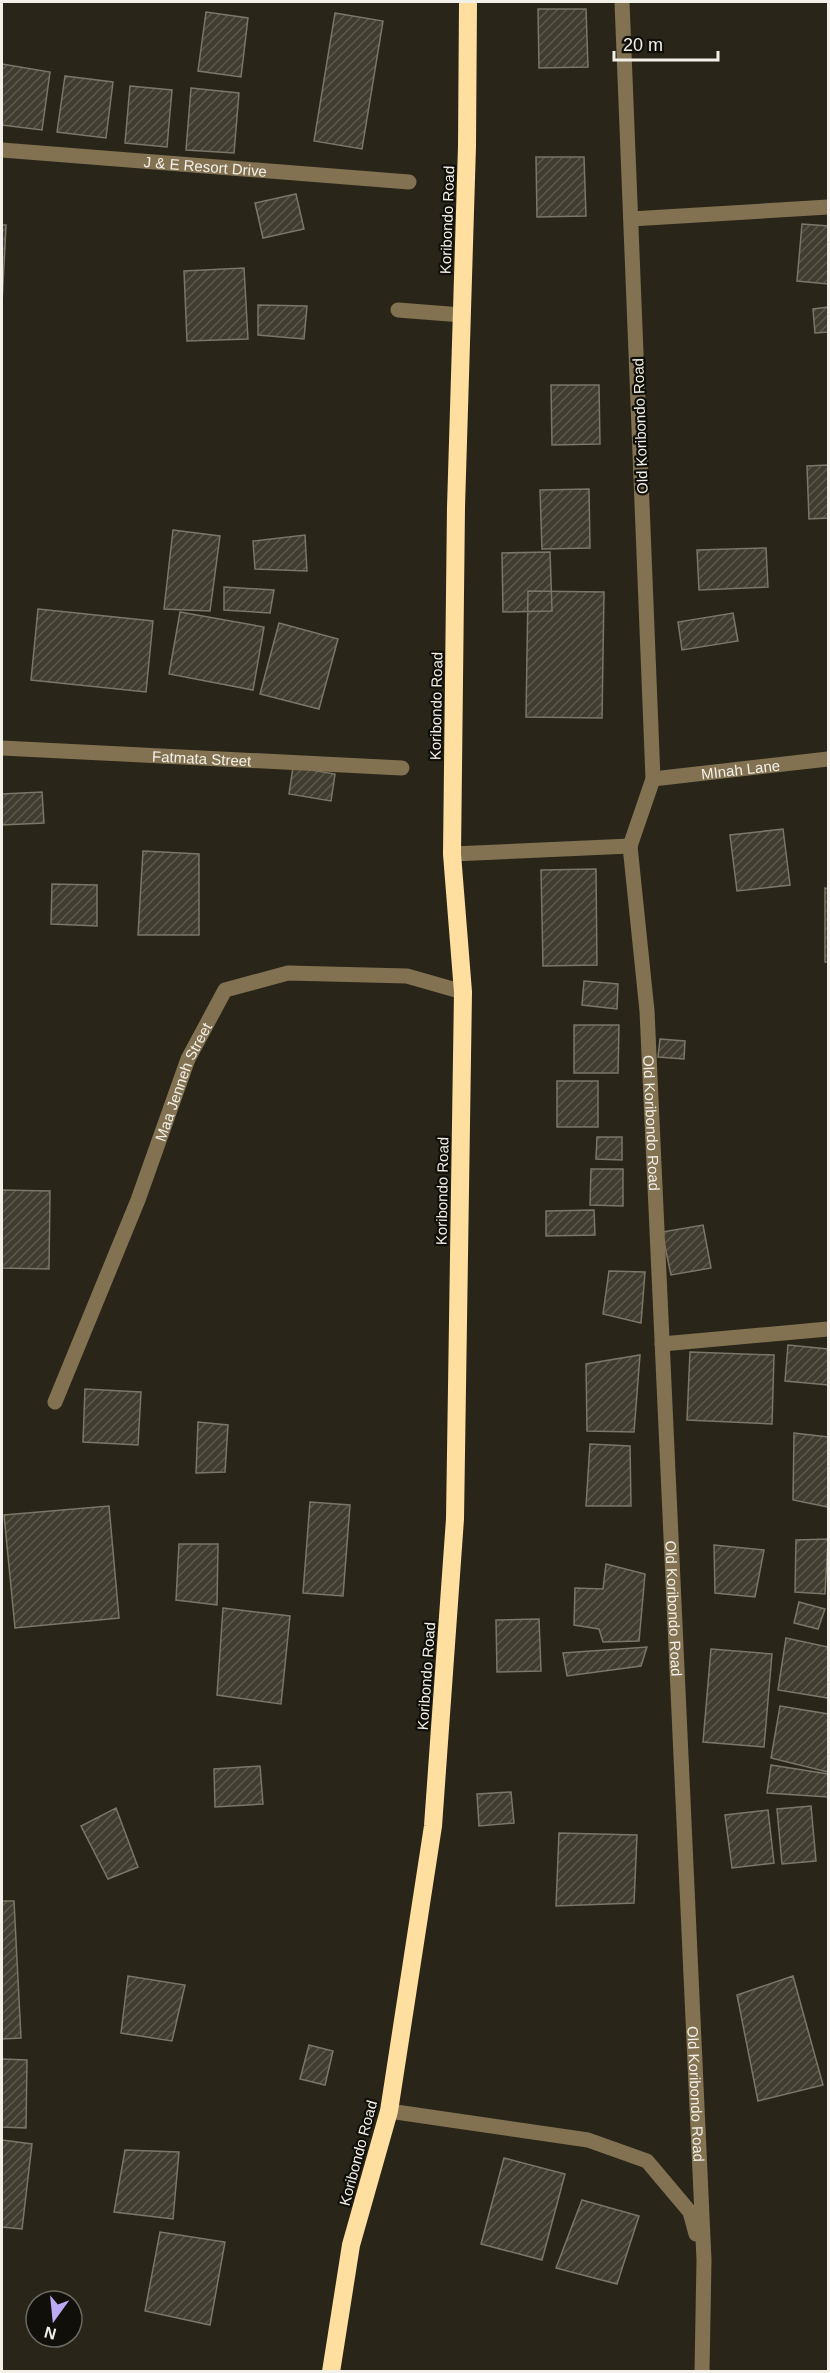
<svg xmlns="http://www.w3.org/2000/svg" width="830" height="2373" viewBox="0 0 830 2373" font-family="Arial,sans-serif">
<defs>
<pattern id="building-hatch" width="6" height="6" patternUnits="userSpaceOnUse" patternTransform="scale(1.5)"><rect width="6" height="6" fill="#403c2f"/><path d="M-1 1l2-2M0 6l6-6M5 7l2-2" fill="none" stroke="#5c584d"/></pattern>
</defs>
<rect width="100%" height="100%" fill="#292619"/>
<path fill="url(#building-hatch)" stroke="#7a7768" stroke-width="1.5" d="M538,9h48l2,58 -49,1z
M206,12l42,6 -7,59 -43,-6z
M335,13l48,8 -21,128 -48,-8z
M2,64l48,8 -8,58 -40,-5z
M65,76l48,6 -7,56 -49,-6z
M130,86l42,4 -5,57 -42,-4z
M191,88l48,5 -5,60 -48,-3z
M536,157h48l2,59 -49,1z
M296,194l8,35 -41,9 -8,-35z
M802,224l26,2v58l-31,-3z
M2,225h4l-4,79z
M244,268l4,71 -61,2 -3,-70z
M258,305l49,1 -3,33 -46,-4z
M828,307v25l-13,1 -2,-24z
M551,385h48l1,59 -48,1z
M828,465v53l-19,1 -2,-53z
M589,489l1,59 -48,1 -2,-59z
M173,530l47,6 -10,75 -46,-2z
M305,535l2,36 -52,-2 -2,-28z
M766,548l2,39 -69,3 -2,-40z
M550,552l2,59 -49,1 -1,-59z
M224,587l50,3 -4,23 -46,-3z
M528,591l76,1 -2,126 -76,-1z
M38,609l115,12 -7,71 -115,-12z
M180,612l84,15 -11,63 -84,-16z
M733,613l5,28 -56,9 -4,-28z
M279,623l59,16 -19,70 -59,-15z
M293,767l42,7 -4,27 -42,-7z
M42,792l2,31 -42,2v-31z
M783,829l7,56 -53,6 -7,-56z
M143,851l56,3v81h-61z
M596,869l1,96 -54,1 -2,-96z
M52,884l45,1v41l-46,-2z
M825,888l3,1v73h-3z
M584,981l34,3 -1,25 -35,-4z
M574,1025h45l-1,48h-44z
M660,1039l25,2 -1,18 -26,-2z
M557,1081h41v46h-41z
M597,1137h25v23l-26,-1z
M591,1169h32v37l-33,-1z
M2,1190l48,1 -1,78 -47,-1z
M594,1210l1,25 -49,1v-25z
M703,1225l8,43 -40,7 -9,-43z
M609,1271l36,1 -4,51 -38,-9z
M788,1345l40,4v36l-43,-4z
M690,1352l84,3 -2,69 -85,-4z
M640,1355l-6,77 -47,-1 -1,-67z
M85,1389l56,3 -3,53 -55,-3z
M198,1422l30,3 -3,47 -29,1z
M794,1433l34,4v70l-35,-7z
M590,1444l40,2 1,60h-45z
M310,1502l40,3 -7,91 -40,-3z
M109,1506l10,112 -104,10 -11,-113z
M828,1539l-3,55 -30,-2 1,-52z
M179,1544h39l-1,61 -41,-5z
M714,1545l50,5 -9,47 -40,-4z
M606,1564l39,10 -6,67 -36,1 -4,-13 -25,-4 1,-37 28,1z
M799,1602l26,7 -7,20 -24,-6z
M223,1608l67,8 -9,88 -64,-9z
M539,1619l2,52 -44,1 -1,-52z
M786,1638l42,9v51l-50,-8z
M647,1647l-6,19 -74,10 -4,-23z
M711,1649l61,5 -8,93 -61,-5z
M780,1706l48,8v58l-57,-14z
M771,1765l57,9v23l-61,-4z
M260,1766l3,38 -48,3 -1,-38z
M511,1792l3,31 -35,3 -2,-32z
M811,1806l5,55 -34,3 -5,-55z
M116,1808l22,59 -30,12 -27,-53z
M768,1810l6,53 -42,5 -7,-53z
M559,1833l78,2 -3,68 -78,3z
M2,1901h12l7,137 -19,1z
M128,1976l57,9 -13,56 -51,-8z
M793,1976l30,109 -65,16 -21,-106z
M309,2045l24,6 -8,34 -25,-6z
M2,2059l25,1 -1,68 -24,-1z
M2,2140l30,4 -10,85 -20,-2z
M125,2150l54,2 -6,67 -59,-7z
M504,2158l61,16 -23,86 -61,-16z
M582,2200l57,16 -22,68 -61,-16z
M160,2232l65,10 -15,83 -65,-14z"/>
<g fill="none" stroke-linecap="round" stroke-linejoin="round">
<g stroke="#827252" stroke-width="15">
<path id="s1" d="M2,150l407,32"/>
<path d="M631,219l197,-12"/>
<path d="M398,310l64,5"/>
<path id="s2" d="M2,748l400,20"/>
<path id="s3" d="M653,779l175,-20"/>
<path id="s4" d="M630,846l17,165 57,1249 -2,112"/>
<path d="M452,854l178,-8 23,-67 -31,-777"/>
<path d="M662,1344l166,-15"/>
<path id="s5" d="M55,1402l83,-202 50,-141 37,-69 63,-17 119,3 56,16"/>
<path d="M389,2111l199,29 59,21 43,51 6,22"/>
</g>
<path stroke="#ffdf9f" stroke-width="18" d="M331,2372l20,-127 38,-134 44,-285 22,-307 8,-527 -11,-138 4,-347 11,-361 1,-144"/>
</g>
<g text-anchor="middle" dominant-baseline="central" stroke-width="4.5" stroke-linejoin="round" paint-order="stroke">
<g font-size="15" fill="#f2f0e8" stroke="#100f09">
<text stroke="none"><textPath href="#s1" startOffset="204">J &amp; E Resort Drive</textPath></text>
<text transform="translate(447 220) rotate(-88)">Koribondo Road</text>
<text transform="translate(640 426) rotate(-92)">Old Koribondo Road</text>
<text transform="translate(436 706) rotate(-89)">Koribondo Road</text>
<text stroke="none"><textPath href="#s2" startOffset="200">Fatmata Street</textPath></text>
<text stroke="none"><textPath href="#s3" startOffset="88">MInah Lane</textPath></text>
<text stroke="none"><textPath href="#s5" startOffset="345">Maa Jenneh Street</textPath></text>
<text stroke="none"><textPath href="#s4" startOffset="278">Old Koribondo Road</textPath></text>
<text transform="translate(442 1191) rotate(-89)">Koribondo Road</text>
<text stroke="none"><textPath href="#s4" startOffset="764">Old Koribondo Road</textPath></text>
<text transform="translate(426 1676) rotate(-86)">Koribondo Road</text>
<text stroke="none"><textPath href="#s4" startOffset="1250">Old Koribondo Road</textPath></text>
<text transform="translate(358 2153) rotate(-75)">Koribondo Road</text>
</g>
</g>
<rect width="830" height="2373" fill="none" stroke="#f2f0e8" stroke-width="6"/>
<g transform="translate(54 2319) rotate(195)"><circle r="28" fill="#100f09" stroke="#6a6962" stroke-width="1.5"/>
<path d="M0-4.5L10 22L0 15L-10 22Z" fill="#bcaaf5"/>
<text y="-9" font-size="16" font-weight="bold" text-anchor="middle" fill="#f2f0e8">N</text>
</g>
<path d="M614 51v9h104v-9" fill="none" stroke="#f2f0e8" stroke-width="3"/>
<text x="623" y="51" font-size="18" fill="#f2f0e8" stroke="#100f09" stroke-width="4.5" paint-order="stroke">20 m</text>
</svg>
